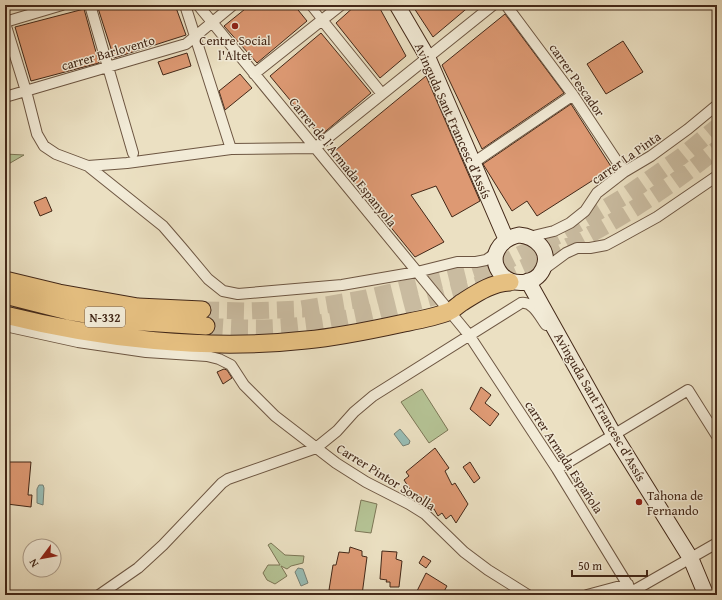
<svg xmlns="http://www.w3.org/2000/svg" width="722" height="600" viewBox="0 0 722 600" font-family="'Gentium Book Plus',serif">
<rect width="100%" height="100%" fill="#ebe0c2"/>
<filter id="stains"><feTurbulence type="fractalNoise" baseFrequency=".005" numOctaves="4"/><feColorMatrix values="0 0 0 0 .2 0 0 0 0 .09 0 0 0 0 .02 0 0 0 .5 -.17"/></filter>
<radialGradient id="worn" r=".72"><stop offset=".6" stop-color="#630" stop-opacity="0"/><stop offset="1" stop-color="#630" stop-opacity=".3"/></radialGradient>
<path fill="#b5c395" stroke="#7c7656" d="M5,154l19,1 -19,11z
M422,389l26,41 -19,13 -28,-41z
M361,500l16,4 -6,29 -16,-2z
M271,543l14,12 19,1 -1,7 -12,3 -4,3 -6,-3 6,10 -12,8 -8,-4 -4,-7 5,-8h12l-12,-20z"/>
<path fill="#98bdb5" stroke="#768176" d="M400,429l10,12 -1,3 -6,2 -9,-12z
M39,485h4l1,3 -1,17 -6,-2v-14z
M298,568l5,1 5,14 -7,3 -6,-14z"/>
<path fill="#dd9973" stroke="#432818" d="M97,5h78l11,30 -72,23z
M250,5h44l13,16 -50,42 -33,-37z
M356,5h22l28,51 -26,22 -44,-55z
M412,5h59l-38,32z
M84,9l15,54 -68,18 -16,-54z
M505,14l59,79 -82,56 -40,-84z
M321,33l50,60 -51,43 -50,-60z
M623,41l20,31 -37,22 -19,-30z
M187,53l4,13 -28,9 -5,-13z
M240,74l12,14 -27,22 -6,-19z
M426,76l54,125 -28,16 -16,-31 -25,9 33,47 -29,15 -84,-103z
M571,104l41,64 -75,48 -10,-15 -15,10 -29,-47z
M46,197l6,14 -12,5 -6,-14z
M224,369l3,1 5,8 -9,6 -6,-12z
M481,387l10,8 -6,8 14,11 -9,12 -20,-17z
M435,448l14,20 -4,3 7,14 3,-2 13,21 -12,19 -5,-8 -5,4 -4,-6 -4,3 -4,-7 -3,1 -11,-14 -5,1 -11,-17 5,-4 -3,-4z
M5,462h26l-3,33h4l-1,12 -24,-3z
M470,462l10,16 -6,5 -11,-16z
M350,547l12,4v5l5,1 -5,38h-15l1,-1 -19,-4 4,-25h3l3,-13 10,1z
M382,551l15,1 -1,7 6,2 -3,26h-9v-5h-4l1,-2 -7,-1z
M423,556l8,5 -5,7 -7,-5z
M426,573l21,13 -5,9h-27z"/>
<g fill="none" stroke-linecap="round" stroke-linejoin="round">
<path stroke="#c9bba0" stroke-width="17" stroke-dasharray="17 8" stroke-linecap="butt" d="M202,310l46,1 54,-2 65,-11 101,-25 41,-13 50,-25 66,-39 57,-40 35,-29
M206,326c15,1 31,2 46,2 62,1 133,-17 192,-34 23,-6 48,-12 69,-22 73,-31 143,-73 204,-123"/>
<defs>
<path id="pedestrian" d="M310,5l12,15"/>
<path id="minor" d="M90,5l43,148
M185,5l46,144
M198,5l271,330 88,134 77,126
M506,5l67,90 51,77
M322,20l60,74
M5,22l57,-17
M5,23l21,68 11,43 7,12 12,8 32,12 75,60 19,22 26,31 15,12 15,3 104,-9 75,-13 40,-10h19l10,-2 10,-7
M254,74l87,-69
M5,97l181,-53 47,-39
M473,163l100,-68
M88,166l39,-3 104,-14 84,-1 178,-143
M529,237l25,-6 16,-8 15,-12 12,-18 27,-21 27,-16 37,-27 29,-24
M543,270l23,-17 11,-5h13l16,-3 13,-7 38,-21 60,-41
M5,326l73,16 68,10 61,4 12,3 12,6 13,20 31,31 61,47 30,19 43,22 16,10 39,38 24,18 40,25
M557,469l131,-79 29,46
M633,591l84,-48
M99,595l39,-27 25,-23 59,-62 6,-4 88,-31 21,-17 17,-19 19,-16 148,-93c12,-2 19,14 25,22
M587,595l41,-11"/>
<path id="secondary" d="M397,5l31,53 78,181
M519,235c16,1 33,16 24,34 -7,16 -31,18 -42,5 -14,-17 -1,-35 18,-39z
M528,281l86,154 77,124 15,36"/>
<path id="trunk" d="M5,280l54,13 79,14 64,3
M5,295l63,16 59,10 79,5
M5,315c96,24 203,36 301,25 33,-3 66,-10 98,-17 15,-3 31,-6 44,-11 5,-2 9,-6 13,-9 16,-10 30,-20 49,-21"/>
</defs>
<use href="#pedestrian" stroke="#6d5642" stroke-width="10"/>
<use href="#minor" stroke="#6d5642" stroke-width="12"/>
<use href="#secondary" stroke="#432818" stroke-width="17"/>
<use href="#trunk" stroke="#432818" stroke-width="19"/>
<use href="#pedestrian" stroke="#f2ebd7" stroke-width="8"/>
<use href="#minor" stroke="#f2ebd7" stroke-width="10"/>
<use href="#secondary" stroke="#f2ebd7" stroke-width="15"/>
<use href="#trunk" stroke="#e6c081" stroke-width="17"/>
</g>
<g fill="#8f2418" stroke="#f2ebd7" stroke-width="1.5">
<circle cx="235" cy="26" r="4"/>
<circle cx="639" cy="502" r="4"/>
</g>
<g text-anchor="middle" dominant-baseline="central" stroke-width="3" stroke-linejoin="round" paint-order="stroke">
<rect fill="#f2ebd7" stroke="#786251" stroke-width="1" x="85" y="307" width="40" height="20" rx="3"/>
<g font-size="12" font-weight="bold" fill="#432818">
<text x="105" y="317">N-332</text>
</g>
<g font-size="13" fill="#432818" stroke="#f2ebd7">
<text x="235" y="40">Centre Social<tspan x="235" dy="15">l'Altet</tspan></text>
<text x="647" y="495" text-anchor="start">Tahona de<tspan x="647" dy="15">Fernando</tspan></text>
</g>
<g font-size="13" fill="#432818" stroke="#f2ebd7">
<text transform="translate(108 53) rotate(-16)">carrer Barlovento</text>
<text transform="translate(577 80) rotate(55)">carrer Pescador</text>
<text transform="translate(453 121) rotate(66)">Avinguda Sant Francesc d’Assís</text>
<text transform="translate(626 158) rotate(-35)">carrer La Pinta</text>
<text transform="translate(343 162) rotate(51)">Carrer de l'Armada Espanyola</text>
<text transform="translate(600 407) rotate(60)">Avinguda Sant Francesc d'Assís</text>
<text transform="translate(564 457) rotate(57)">carrer Armada Española</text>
<text transform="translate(386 477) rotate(32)">Carrer Pintor Sorolla</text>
</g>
</g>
<rect width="722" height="600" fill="none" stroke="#ebe0c2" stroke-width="20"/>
<rect x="6" y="6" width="710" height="588" fill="none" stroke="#432818" stroke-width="2"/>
<rect x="10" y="10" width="702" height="580" fill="none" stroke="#432818"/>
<g transform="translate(42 558) rotate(238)"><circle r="19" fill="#f2ebd7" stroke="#ac9d8b"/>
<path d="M0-3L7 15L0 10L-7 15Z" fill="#8f2418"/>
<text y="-6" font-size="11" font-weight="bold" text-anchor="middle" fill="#432818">N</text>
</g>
<path d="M572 570v6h75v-6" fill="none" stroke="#432818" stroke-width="2"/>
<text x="578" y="570" font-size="12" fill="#432818" stroke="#f2ebd7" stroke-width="3" paint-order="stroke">50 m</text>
<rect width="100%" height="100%" filter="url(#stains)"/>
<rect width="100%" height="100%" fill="url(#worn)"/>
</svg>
